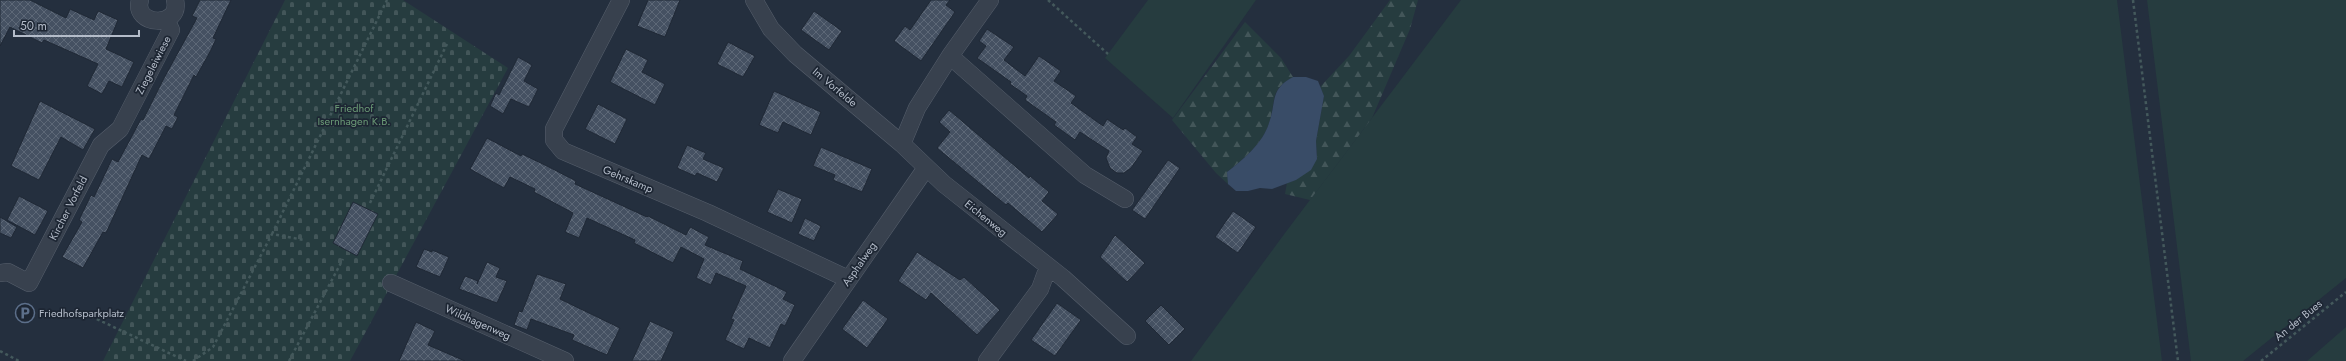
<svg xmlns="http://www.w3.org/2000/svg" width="2346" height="361" viewBox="0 0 2346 361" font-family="Jost,sans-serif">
<defs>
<pattern id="forest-firs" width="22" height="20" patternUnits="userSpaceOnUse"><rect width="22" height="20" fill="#263c3f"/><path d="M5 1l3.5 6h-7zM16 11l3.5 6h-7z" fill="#435659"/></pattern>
<pattern id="cemetery-stones" width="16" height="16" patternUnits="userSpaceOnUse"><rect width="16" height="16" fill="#263c3f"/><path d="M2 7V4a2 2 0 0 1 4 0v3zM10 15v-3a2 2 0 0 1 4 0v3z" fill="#435659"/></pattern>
<pattern id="building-cross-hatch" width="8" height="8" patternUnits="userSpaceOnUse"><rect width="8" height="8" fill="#455162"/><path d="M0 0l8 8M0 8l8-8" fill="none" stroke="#5d6877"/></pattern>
</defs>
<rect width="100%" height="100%" fill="#242f3e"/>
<path fill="#263c3f" d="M1148,0h108l-83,118 -68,-60z
M1461,0h656l45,361h-971l94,-128z
M2147,0h199v278l-103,83h-52z
M2346,327v34h-39z"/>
<path fill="url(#forest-firs)" d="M1390,0h28l-8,29 -38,89 -62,82 -25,-6 2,-11 9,-3 21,-21 -1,-18 8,-45 -4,-9 29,-31z
M1245,22l36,36 12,19c-25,14 -16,23 -24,46 -6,20 -26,37 -42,49l2,13 -13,-12 -44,-53z"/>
<path fill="url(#cemetery-stones)" d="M285,0h118l105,68 -158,293h-247z"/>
<path fill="#394c67" d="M1293,77h13l12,4 6,15 -8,45 1,18 -6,11 -15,10 -24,9 -12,-1 -12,3h-12l-8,-7 -1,-12c16,-12 36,-29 42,-49 8,-22 0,-33 24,-46z"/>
<path fill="url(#building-cross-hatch)" stroke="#1f2835" d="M0,0h30l36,18 4,-9 24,11 4,-9 20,9 -12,29 28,13 -12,25 -13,-6 -7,13 -15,-8 11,-22 -54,-24 -2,3 -32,-16 -10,19z
M200,0h31l-18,38 3,1 -5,11 -15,27 -2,-2 -20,40 4,2 -6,12 -6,-3 -17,33 -7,-4 -36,78 -3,-1 -20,36 -21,-11 20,-35 -3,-2 12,-25 3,2 18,-38 6,3 23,-43 2,1 21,-42 33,-60 -5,-2z
M648,0h32l-15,37 -28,-11z
M931,0h19l-4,5 9,7 -34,49 -27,-20 11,-15 5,4z
M814,11l28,20 -13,19 -28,-20z
M987,29l27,18 -10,13 21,16 14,-20 22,15 -7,10 22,15 -5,7 32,23 4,-7 16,11 2,-2 12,9 -5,7 11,7 -12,17 -7,5h-7l-7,-5 -4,-10 3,-7 -29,-19 -5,8 -21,-15 2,-3 -31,-22 2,-4 -17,-12 1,-2 -34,-24 9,-12 -7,-5z
M728,42l27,14 -12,21 -26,-13z
M626,49l22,11 -6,12 23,12 -10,21 -45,-23z
M518,57l14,8 -8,16 14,8 -9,18 -18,-8 -8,15 -13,-8 6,-13 3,2z
M774,91l47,21 -10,23 -28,-13 -5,11 -19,-8z
M40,101l55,28 -12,21 -22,-13 -22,43 -28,-14z
M598,104l29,15 -12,25 -30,-15z
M949,110l80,68 1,-2 19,16 -7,9 16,13 -16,18 -34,-29 -2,2 -69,-57 13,-16 -11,-10z
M487,138l34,18 1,-2 25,12 29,15 -1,3 72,33 1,-1 38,19 4,-8 19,10 -4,8 38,16 -3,8 47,23 -4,7 12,6 -10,21 -4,-2 -11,24 -21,-10 -5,11 -19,-9 9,-20 -3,-1 15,-33 -30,-13 -5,12 -15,-7 8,-19 -23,-12 -8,16 -39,-20 1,-3 -48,-22 -8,20 -14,-6 8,-19 -39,-21 1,-3 -25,-12 -6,11 -34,-19z
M687,145l19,8 -3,6 21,9 -7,14 -20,-9 -2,3 -18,-8z
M821,147l51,22 -10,23 -29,-12 2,-5 -22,-9z
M1168,160l12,8 -35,51 -13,-9z
M778,189l24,10 -10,24 -25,-11z
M19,196l29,15 -13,24 -28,-15z
M353,202l25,12 -21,42 -24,-13z
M1233,211l23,16 -18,26 -23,-16z
M0,217l17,10 -6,11 -11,-5z
M805,218l16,8 -7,15 -16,-7z
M1115,235l30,28 -18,19 -27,-25z
M424,249l8,3v-2l17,7 -9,20 -24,-10z
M917,252l43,28 4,-3 36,33 -23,25 -46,-42 -5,7 -28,-19z
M487,262l13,6 -4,9 11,4 -10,22 -38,-14 6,-13 13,5 -1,3z
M537,274l29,10 -6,15 60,29 -13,27 -35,-15 2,-5 -43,-16 -4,11 -13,-5 5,-14 3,1z
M863,300l25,19 -21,29 -25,-19z
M1057,303l24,17 -26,36 -24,-16z
M1161,305l24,24 -16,16 -24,-24z
M650,321l24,11 -13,29h-29z
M416,322l19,9 -7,14 37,16h-66z"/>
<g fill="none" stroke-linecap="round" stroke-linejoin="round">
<defs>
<path id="street" d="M140,0c-8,26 42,29 35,0
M621,0l-67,129v11l9,11 145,62 140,66
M754,0l17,29 24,25 107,90 42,40 119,94 64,58
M950,56l135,119 40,24
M902,144l15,-36 33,-52 40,-56
M0,273l8,-1 21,11 72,-138 19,-16 51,-99 -5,-10
M391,283l174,78
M792,361l134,-193
M987,361l53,-72 8,-22"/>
</defs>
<use href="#street" stroke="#565f6c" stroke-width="18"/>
<path stroke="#44595c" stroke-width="2.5" stroke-dasharray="3 3" stroke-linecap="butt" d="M1048,0l60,54
M2133,0l45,361
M370,203l77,-159
M272,234l115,-234
M86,314l100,47
M0,351l19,10
M193,361l20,-14 59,-113 32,6
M289,361l54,-102
M2261,361l85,-69"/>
<use href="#street" stroke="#38414e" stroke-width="17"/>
</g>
<defs>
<symbol id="parking-ring" viewBox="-11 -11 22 22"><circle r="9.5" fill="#1d2633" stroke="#5c6f8a" stroke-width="1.5"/><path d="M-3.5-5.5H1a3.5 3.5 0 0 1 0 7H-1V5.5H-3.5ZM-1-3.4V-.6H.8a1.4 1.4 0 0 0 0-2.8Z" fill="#5c6f8a"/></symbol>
</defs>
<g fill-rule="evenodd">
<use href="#parking-ring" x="14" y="302" width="22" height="22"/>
</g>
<g text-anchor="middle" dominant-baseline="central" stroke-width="3.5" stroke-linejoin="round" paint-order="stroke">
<g font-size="11" fill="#b4bcc9" stroke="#1d2633">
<text transform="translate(153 65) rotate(-63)">Ziegeleiwiese</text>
<text transform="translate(835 87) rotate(40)">Im Vorfelde</text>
<text transform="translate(628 179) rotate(23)">Gehrskamp</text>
<text transform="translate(68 208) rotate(-63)">Kircher Vorfeld</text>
<text transform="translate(986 218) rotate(39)">Eichenweg</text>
<text transform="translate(859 264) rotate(-55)">Asphalweg</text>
<text transform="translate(2298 320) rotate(-39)">An der Bues</text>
<text transform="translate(478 322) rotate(24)">Wildhagenweg</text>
</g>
<g font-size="11" fill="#6b9a76" stroke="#1d2633">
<text x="354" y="108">Friedhof<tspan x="354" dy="13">Isernhagen K.B.</tspan></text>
</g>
<g font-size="11" fill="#b4bcc9" stroke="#1d2633" text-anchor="start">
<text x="39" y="313">Friedhofsparkplatz</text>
</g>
</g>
<path d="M14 30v6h125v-6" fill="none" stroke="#b4bcc9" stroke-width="2"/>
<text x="20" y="30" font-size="12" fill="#b4bcc9" stroke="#1d2633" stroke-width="3" paint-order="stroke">50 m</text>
</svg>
